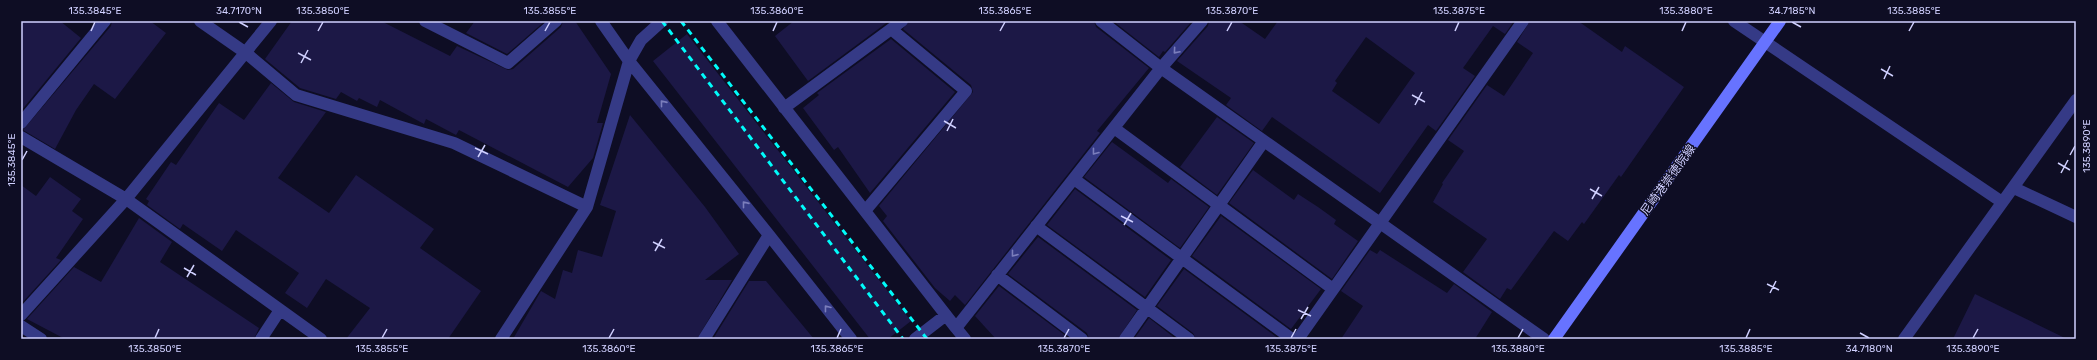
<svg xmlns="http://www.w3.org/2000/svg" width="2097" height="360" viewBox="0 0 2097 360" font-family="Rubik,'Noto Sans JP',sans-serif">
<rect width="100%" height="100%" fill="#0e0d24"/>
<path fill="#1c1846" fill-rule="evenodd" d="M21,21h39l21,17 -60,73z
M112,21h38l16,12 -51,66 -21,-15 -18,26 -21,39 -32,-19 88,-104z
M292,21h89l69,35 7,-10 51,24 5,-1 48,-42 2,-6h12l36,53 -14,49h6l-10,35 -25,29 -109,-57 -3,5 -30,-16 -2,5 -44,-24 -3,7 -18,-9 -2,3 -16,-9 -5,7 -36,-11 -35,-29z
M475,21h70l-38,33 -41,-21z
M794,21h95l-81,60 -33,-45z
M909,21h185l2,6 53,41 -52,63 3,2 -135,172 -10,-10 -5,6 -15,-13 -52,-67 4,-5 -8,-10 94,-114 -2,-7 -68,-56z
M1113,21h79l-27,31 -2,-1 -4,6z
M1209,21h30l26,18 13,-18h236l-9,13 -12,-8 -30,42 12,8 -39,55 -8,-6 -48,68 -108,-76 -10,14 -36,-26 5,-7 -54,-37 31,-35zM1366,37l49,36 -36,51 -47,-33 5,-8 -2,-2z
M1530,21h48l44,31 3,-6 59,41 -63,90 -2,-2 -35,49 -2,-2 -14,19 -14,-10 -43,59 -4,-2 -7,11 -37,-27 24,-33 -54,-37 10,-18 -1,-1 22,-32 -16,-11 39,-55 17,11 29,-43 -16,-11z
M687,34l224,287 -23,18h-18l-217,-278z
M891,39l64,53 -85,101 -32,-46 -4,3 -31,-42 16,-13 -2,-2z
M271,83l23,19 32,10 -48,66 51,35 27,-38 78,54 -14,19 61,43 -33,48h-102l24,-31 -44,-29 -19,29 -22,-15 14,-20 -63,-43 -14,21 -39,-27 -3,5 -33,-24 2,-4 -3,-2 25,-37 5,3 43,-62 25,17z
M630,115l75,92 34,47 -34,26h27l-35,59h-184l28,-48 14,8 8,-29 9,3 6,-23 24,7 14,-46 -16,-6z
M1217,117l37,26 -37,52 -37,-28z
M1112,142l56,41 3,-4 38,28 -29,41 -96,-71z
M1253,170l41,30 4,-6 20,13 18,13 -2,4 24,17 -26,38 -103,-76z
M50,177l31,22 -9,12 11,8 -27,39 5,2 -40,44v-119l15,11z
M1075,189l96,71 -26,37 -98,-72z
M1221,216l100,73 -30,40 -99,-73z
M139,218l33,24 -12,20 99,66 -5,11h-189l-38,-20 47,-52 27,15z
M1038,237l99,73 -19,29h-29l-2,-6 -79,-59z
M1370,250l7,4 3,-4 67,43 7,-9 38,28 -17,27h-134l22,-33 -22,-15z
M1184,269l95,70h-83l-3,-6 -36,-27z
M749,281h17l48,58h-101z
M999,286l71,53h-74l-21,-23z
M1975,294l92,45h-114z
M1149,318l27,21h-42z"/>
<g fill="none" stroke-linecap="round" stroke-linejoin="round">
<path stroke="#353a86" stroke-width="12" d="M425,21l83,42 48,-42"/>
<path stroke="#353a86" stroke-width="12" d="M200,21l46,32 50,42 158,48 133,64
M601,21l28,40 140,174 82,104
M717,21l239,307
M1101,21l60,47 383,271
M1734,21l268,181
M784,108l118,-87
M21,123l84,-102
M1114,128l219,161
M21,137l105,62 195,140
M1074,179l218,160
M2014,188l62,29
M865,211l101,-120 -75,-62
M1036,226l153,113
M997,275l85,64
M21,315l105,-116 145,-178
M21,326l20,13
M261,339l19,-29
M501,339l86,-132 42,-146 12,-21 21,-19
M704,339l65,-104
M915,339l31,-24
M965,339l-9,-11 205,-260 41,-47
M1125,339l139,-198
M1298,339l225,-318
M1904,339l172,-239"/>
<path stroke="#6773ff" stroke-width="12" d="M1554,339l226,-318"/>
<path stroke="#00fbfa" stroke-width="3" stroke-dasharray="6 5" stroke-linecap="butt" d="M662,21l241,318
M681,21l246,318"/>
</g>
<defs><path id="oneway-chevron" d="M-2-3.5L2.5 0L-2 3.5" fill="none" stroke-width="1.6" stroke-linecap="round" stroke-linejoin="round"/></defs>
<g stroke="#7b7ebc">
<use href="#oneway-chevron" transform="translate(1176 51) rotate(131)"/>
<use href="#oneway-chevron" transform="translate(663 103) rotate(-129)"/>
<use href="#oneway-chevron" transform="translate(1095 152) rotate(128)"/>
<use href="#oneway-chevron" transform="translate(745 204) rotate(-129)"/>
<use href="#oneway-chevron" transform="translate(1014 254) rotate(128)"/>
<use href="#oneway-chevron" transform="translate(827 308) rotate(-128)"/>
</g>
<path fill="none" stroke="#d0d0ff" stroke-width="1.5" d="M239,22l9,5M1792,22l9,5M91,31l4,-9M318,31l5,-9M545,31l5,-9M773,31l4,-9M1000,31l5,-9M1227,31l5,-9M1455,31l4,-9M1682,31l4,-9M1909,31l5,-9M298,53l13,7M301,63l7,-13M1881,69l12,7M1884,79l6,-13M1412,95l13,7M1415,105l7,-13M944,121l12,7M947,131l6,-12M475,148l13,6M2070,155l5,-9M478,157l7,-12M22,160l5,-9M2058,163l12,7M2061,173l7,-13M1590,189l12,7M1592,199l7,-12M1121,216l12,6M1124,225l7,-12M653,242l12,6M655,251l7,-12M184,268l12,7M187,277l7,-12M1767,284l12,6M1770,293l6,-12M1298,310l13,6M1301,319l7,-12M1860,333l9,5M155,338l4,-9M382,338l5,-9M609,338l5,-9M837,338l4,-9M1064,338l5,-9M1291,338l5,-9M1518,338l5,-9M1746,338l4,-9M1973,338l5,-9"/>
<g text-anchor="middle" dominant-baseline="central" stroke-width="3" stroke-linejoin="round" paint-order="stroke">
<g font-size="12" fill="#d0d0ff" stroke="#0e0d24">
<text transform="translate(1668 180) rotate(-54)">尼崎港崇徳院線</text>
</g>
</g>
<rect width="2097" height="360" fill="none" stroke="#0e0d24" stroke-width="44"/>
<rect x="22" y="22" width="2053" height="316" fill="none" stroke="#d0d0ff" stroke-width="1.5"/>
<g font-size="10" text-anchor="middle" fill="#d0d0ff">
<text x="95" y="14">135.3845°E</text>
<text x="239" y="14">34.7170°N</text>
<text x="323" y="14">135.3850°E</text>
<text x="550" y="14">135.3855°E</text>
<text x="777" y="14">135.3860°E</text>
<text x="1005" y="14">135.3865°E</text>
<text x="1232" y="14">135.3870°E</text>
<text x="1459" y="14">135.3875°E</text>
<text x="1686" y="14">135.3880°E</text>
<text x="1792" y="14">34.7185°N</text>
<text x="1914" y="14">135.3885°E</text>
<text transform="translate(2086 146) rotate(-90)" y="4">135.3890°E</text>
<text transform="translate(11 160) rotate(-90)" y="4">135.3845°E</text>
<text x="155" y="352">135.3850°E</text>
<text x="382" y="352">135.3855°E</text>
<text x="609" y="352">135.3860°E</text>
<text x="837" y="352">135.3865°E</text>
<text x="1064" y="352">135.3870°E</text>
<text x="1291" y="352">135.3875°E</text>
<text x="1518" y="352">135.3880°E</text>
<text x="1746" y="352">135.3885°E</text>
<text x="1869" y="352">34.7180°N</text>
<text x="1973" y="352">135.3890°E</text>
</g>
</svg>
